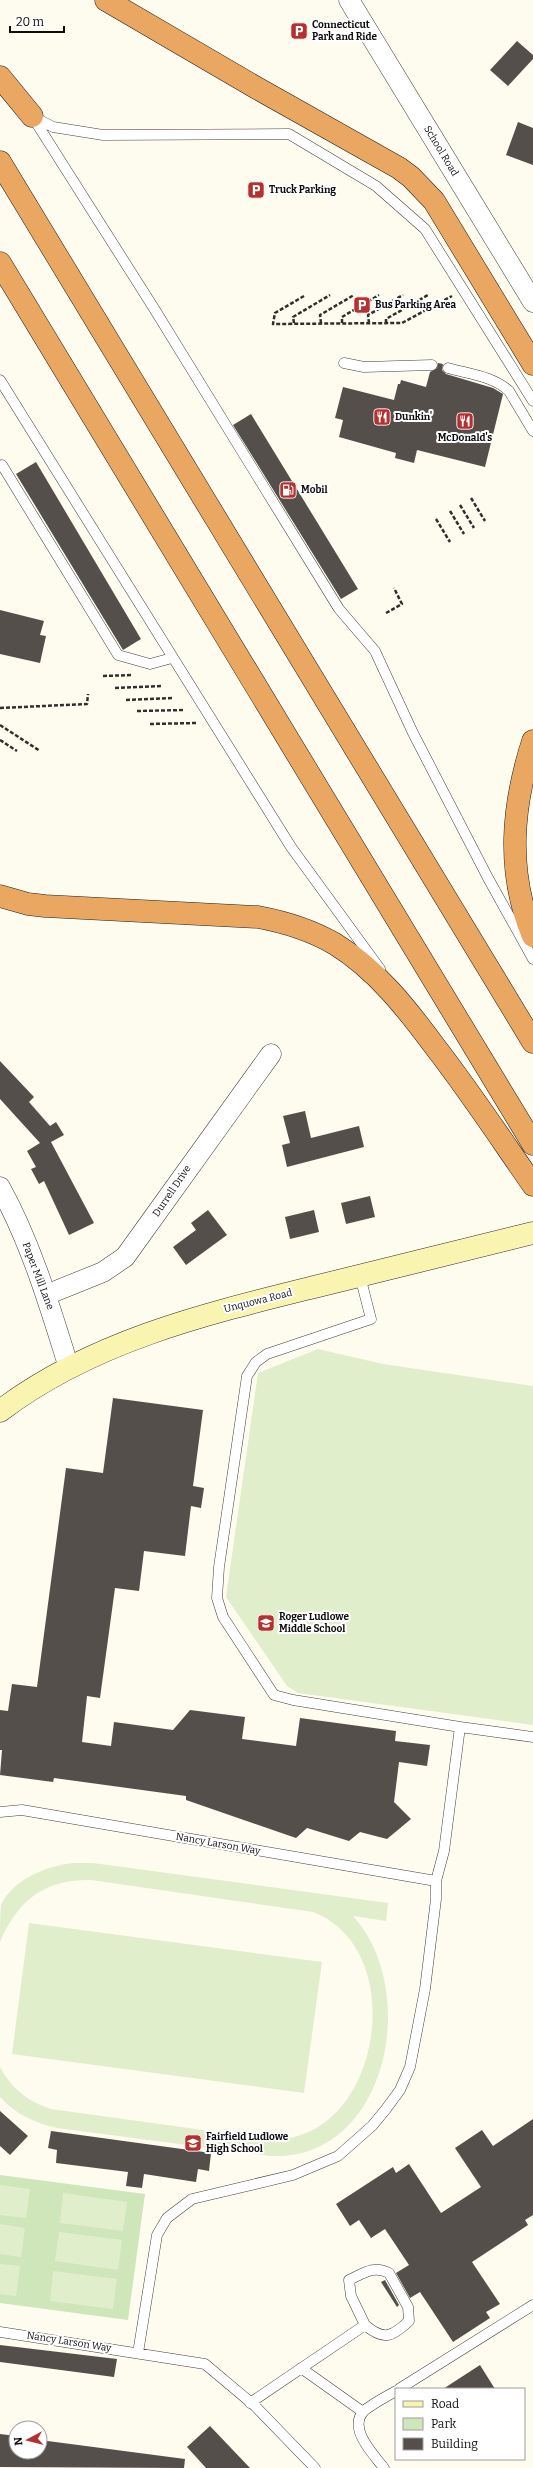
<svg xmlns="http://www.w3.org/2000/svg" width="533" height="2468" viewBox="0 0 533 2468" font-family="Bitter,serif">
<rect width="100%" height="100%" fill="#fefcef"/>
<path fill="#cfe6bb" d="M0,2175l145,19 -17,126 -128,-17z"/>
<path fill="#e0eecc" d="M318,1349l65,15 150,22v339l-235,-32 -11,-7 -61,-89 32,-224z
M73,1863h20l295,40 -2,18 -33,-5c68,74 35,245 -82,240l-214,-28c-22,-5 -42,-14 -57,-31v-30c11,21 28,35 51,42l217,30c112,8 145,-189 45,-227l-222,-32c-46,-1 -73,20 -91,62 0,-10 0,-28 1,-37 12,-26 46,-39 72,-42z
M29,1923l293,39 -18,131 -292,-39z
M0,2185l30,4 -4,29 -26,-3z
M63,2193l64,9 -4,29 -63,-8z
M0,2224l25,4 -4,29 -21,-3z
M59,2232l63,8 -4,30 -63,-9z
M0,2264l20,2 -4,30 -16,-2z
M53,2271l64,8 -4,30 -63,-8z"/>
<path fill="#554f4b" d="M517,41l16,14v4l-25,27 -18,-16z
M518,122l15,6v37l-27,-10z
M438,363l5,1 -1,6 4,4 47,14 10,6 -18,73 -68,-17 -3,13 -19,-5 1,-5 -57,-16 4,-17 -8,-2 8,-31 51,13 4,-16h2l1,-4 25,7 4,-15 7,-4z
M251,414l107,175 -17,10 -108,-174z
M36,462l105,177 -18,11 -107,-176z
M0,610l44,11 -4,14 6,1 -6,27 -40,-9z
M0,1061l34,36 -5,5 21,24 6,-4 8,13 -13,7 43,81 -25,12 -25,-54 -5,3 -8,-15 5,-2 -9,-16 13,-8 -40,-44z
M305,1111l6,27 48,-12 5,21 -77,20 -5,-22 8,-2 -7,-27z
M370,1196l5,21 -29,7 -5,-21z
M208,1210l19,25 -41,30 -13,-18 23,-17 -5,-7z
M314,1210l5,22 -29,7 -5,-22z
M113,1398l90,12 -10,76 11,2 -3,20 -10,-2 -6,50 -41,-5 -5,40 -24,-3 -15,110 -13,-2 -5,46 29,4 3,-24 59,8 17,-20 55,7 -3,22 54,7 4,-28 96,13 -1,10 35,4 -3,21 -28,-4 -5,40 17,17 -24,20 -27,-7 -11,9 -42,-13 -11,10 -110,-38v-4l-132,-18 -1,4 -53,-7 2,-25h-2v-40l8,1 4,-27 25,3 29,-219 37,5z
M0,2111l28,25 -18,19 -10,-9z
M533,2119v96l-8,5 3,5 -56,37 28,42 -14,8 4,6 -37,24 -33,-50 -10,6 -14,-25 13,-8 -24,-36 -14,9 -12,-18 -9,6 -14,-22 57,-37 3,6 13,-9 32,49 40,-26 -26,-39 27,-18 11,16z
M51,2131l160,22 -2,18 -11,-2 -2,13 -52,-8 -2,14 -16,-2 2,-14 -72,-9 1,-13 -9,-2z
M385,2280l14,25 -2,2 -16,-25z
M0,2345l117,14 -3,18 -114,-15z
M480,2365l15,24h-52z
M210,2426l40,42h-44l-19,-21z
M0,2434l16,2v16h24v-12l145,19 -1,9 -184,-1z"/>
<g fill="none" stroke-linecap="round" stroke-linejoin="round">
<defs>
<path id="lane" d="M32,116l123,194 184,299 36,42 38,82 75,145 45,81
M32,116l21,11 50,8 186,-1 87,52 49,43 108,172
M344,363l20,4 68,-2
M448,368c21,6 45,8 61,23l24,40
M0,380l291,467 89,122
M2,465l116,190 32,9 22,-6
M460,1727l73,10
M0,1812l22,-2 414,71
M0,2332l205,32 50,42 60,62
M138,2353l19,-118 10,-17 25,-19 101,-24 45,-19 34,-30 14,-17 14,-19 10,-23 15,-78 11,-90v-18l8,-30 16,-124 -167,-27 -19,-5 -51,-78 -6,-19 2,-31 28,-191 9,-14 11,-8 104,-35 -11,-43
M301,2368l62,44
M399,2389l134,-84
M250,2403l115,-78 -14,-29 -2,-16c15,-7 25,-15 40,-7l19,34 1,14c-17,16 -25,20 -44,4
M384,2468c-10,-13 -37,-40 -20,-57 9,-8 22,-14 32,-20"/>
<path id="street" d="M349,0l184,302
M0,1187c31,56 50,120 69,181
M46,1295l57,-23 22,-15 146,-203"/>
<path id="secondary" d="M0,1411c91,-69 201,-96 310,-123 74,-18 149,-37 223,-55"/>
<path id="highway" d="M106,0l149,87 144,81 12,9 23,24 99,163
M0,77l32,39
M0,162l533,880
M0,263l533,881
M533,741c-21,65 -27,130 0,195
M0,896l28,8 17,2 213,11c27,5 53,13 77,27 42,26 72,65 101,104 34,44 65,91 97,137"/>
</defs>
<use href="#lane" stroke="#404040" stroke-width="11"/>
<use href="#street" stroke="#404040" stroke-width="21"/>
<use href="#secondary" stroke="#2f2f2f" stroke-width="23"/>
<use href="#highway" stroke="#1e1e1e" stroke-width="23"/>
<path stroke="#2f2f2f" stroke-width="2.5" stroke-dasharray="4 2" stroke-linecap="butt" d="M304,296l-29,17 -2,11 129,-1 50,-27
M294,323l-1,-6 37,-22
M321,323l-1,-8 34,-20
M342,323v-6l37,-22
M369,323l-1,-8 35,-20
M386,323v-4l42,-24
M471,498l14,23
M460,505l14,23
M450,511l14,23
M436,519l14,23
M386,613l16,-9 -8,-16
M103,676l29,-1
M115,688l48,-2
M126,700l48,-2
M0,708l87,-4 1,-10
M137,711l48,-1
M150,724l47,-1
M0,725l40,26
M0,740l17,11"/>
<use href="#lane" stroke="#fff" stroke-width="10"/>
<use href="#street" stroke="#fff" stroke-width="20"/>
<use href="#secondary" stroke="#f9f4af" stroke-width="22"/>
<use href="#highway" stroke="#e9a762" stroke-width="22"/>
</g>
<defs>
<symbol id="parking-square" viewBox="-11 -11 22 22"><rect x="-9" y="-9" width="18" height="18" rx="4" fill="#b33130" stroke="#fff"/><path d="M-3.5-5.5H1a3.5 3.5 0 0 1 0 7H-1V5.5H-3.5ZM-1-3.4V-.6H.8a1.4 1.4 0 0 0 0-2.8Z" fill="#fff"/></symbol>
<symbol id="restaurant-square" viewBox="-11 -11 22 22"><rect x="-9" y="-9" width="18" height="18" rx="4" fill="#b33130" stroke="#fff"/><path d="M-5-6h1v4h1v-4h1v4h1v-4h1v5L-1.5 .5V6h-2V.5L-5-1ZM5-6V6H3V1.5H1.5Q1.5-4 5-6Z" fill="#fff"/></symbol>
<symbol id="fuel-square" viewBox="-11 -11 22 22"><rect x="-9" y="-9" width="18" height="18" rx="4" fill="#b33130" stroke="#fff"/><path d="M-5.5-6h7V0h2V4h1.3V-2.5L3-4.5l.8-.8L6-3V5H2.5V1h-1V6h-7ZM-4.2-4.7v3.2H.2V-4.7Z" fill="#fff"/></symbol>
<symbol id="school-square" viewBox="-11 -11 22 22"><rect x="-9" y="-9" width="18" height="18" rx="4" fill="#b33130" stroke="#fff"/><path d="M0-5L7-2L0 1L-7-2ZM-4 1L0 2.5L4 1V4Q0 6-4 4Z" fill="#fff"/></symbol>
</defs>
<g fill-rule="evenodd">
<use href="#parking-square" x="289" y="21" width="20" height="20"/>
<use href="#parking-square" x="246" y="180" width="20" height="20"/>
<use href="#parking-square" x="352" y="295" width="20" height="20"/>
<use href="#restaurant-square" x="372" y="407" width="20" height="20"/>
<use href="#restaurant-square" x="455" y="411" width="20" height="20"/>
<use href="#fuel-square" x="278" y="480" width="20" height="20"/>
<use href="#school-square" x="256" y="1613" width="20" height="20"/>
<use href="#school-square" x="183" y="2133" width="20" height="20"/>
</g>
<g text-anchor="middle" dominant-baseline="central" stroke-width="4" stroke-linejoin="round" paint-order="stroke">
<g font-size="10" font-weight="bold" fill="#0d0d0d" stroke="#fff" text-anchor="start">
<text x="312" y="25">Connecticut<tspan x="312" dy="12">Park and Ride</tspan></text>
<text x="269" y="190">Truck Parking</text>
<text x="375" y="305">Bus Parking Area</text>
<text x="395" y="417">Dunkin'</text>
<text x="465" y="438" text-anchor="middle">McDonald's</text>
<text x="301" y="490">Mobil</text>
<text x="279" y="1617">Roger Ludlowe<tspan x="279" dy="12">Middle School</tspan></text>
<text x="206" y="2137">Fairfield Ludlowe<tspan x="206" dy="12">High School</tspan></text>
</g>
<g font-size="10" fill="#0d0d0d" stroke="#fff">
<text transform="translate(441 151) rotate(59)">School Road</text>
<text transform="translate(172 1191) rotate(-56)">Durrell Drive</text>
<text transform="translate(38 1276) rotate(69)">Paper Mill Lane</text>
<text transform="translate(258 1301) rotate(-14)">Unquowa Road</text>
<text transform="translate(218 1844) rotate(10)">Nancy Larson Way</text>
<text transform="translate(69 2342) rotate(9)">Nancy Larson Way</text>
</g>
</g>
<rect x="395" y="2388" width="130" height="72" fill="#ffffff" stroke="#9e9e9e"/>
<rect x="403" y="2401" width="20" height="6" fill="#f9f4af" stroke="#9e9e9e"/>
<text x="431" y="2408" font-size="12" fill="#0d0d0d">Road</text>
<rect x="403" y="2418" width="20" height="12" fill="#cfe6bb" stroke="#9e9e9e"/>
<text x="431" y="2428" font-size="12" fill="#0d0d0d">Park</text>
<rect x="403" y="2438" width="20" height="12" fill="#554f4b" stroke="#9e9e9e"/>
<text x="431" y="2448" font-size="12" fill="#0d0d0d">Building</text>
<g transform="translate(28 2440) rotate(263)"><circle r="19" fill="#ffffff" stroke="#9e9e9e"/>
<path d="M0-3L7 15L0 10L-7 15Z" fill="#b33130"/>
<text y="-6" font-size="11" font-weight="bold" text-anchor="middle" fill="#0d0d0d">N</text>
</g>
<path d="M10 26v6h54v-6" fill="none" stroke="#0d0d0d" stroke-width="2"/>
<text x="16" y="26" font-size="12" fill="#0d0d0d" stroke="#ffffff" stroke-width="3" paint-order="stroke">20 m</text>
</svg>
